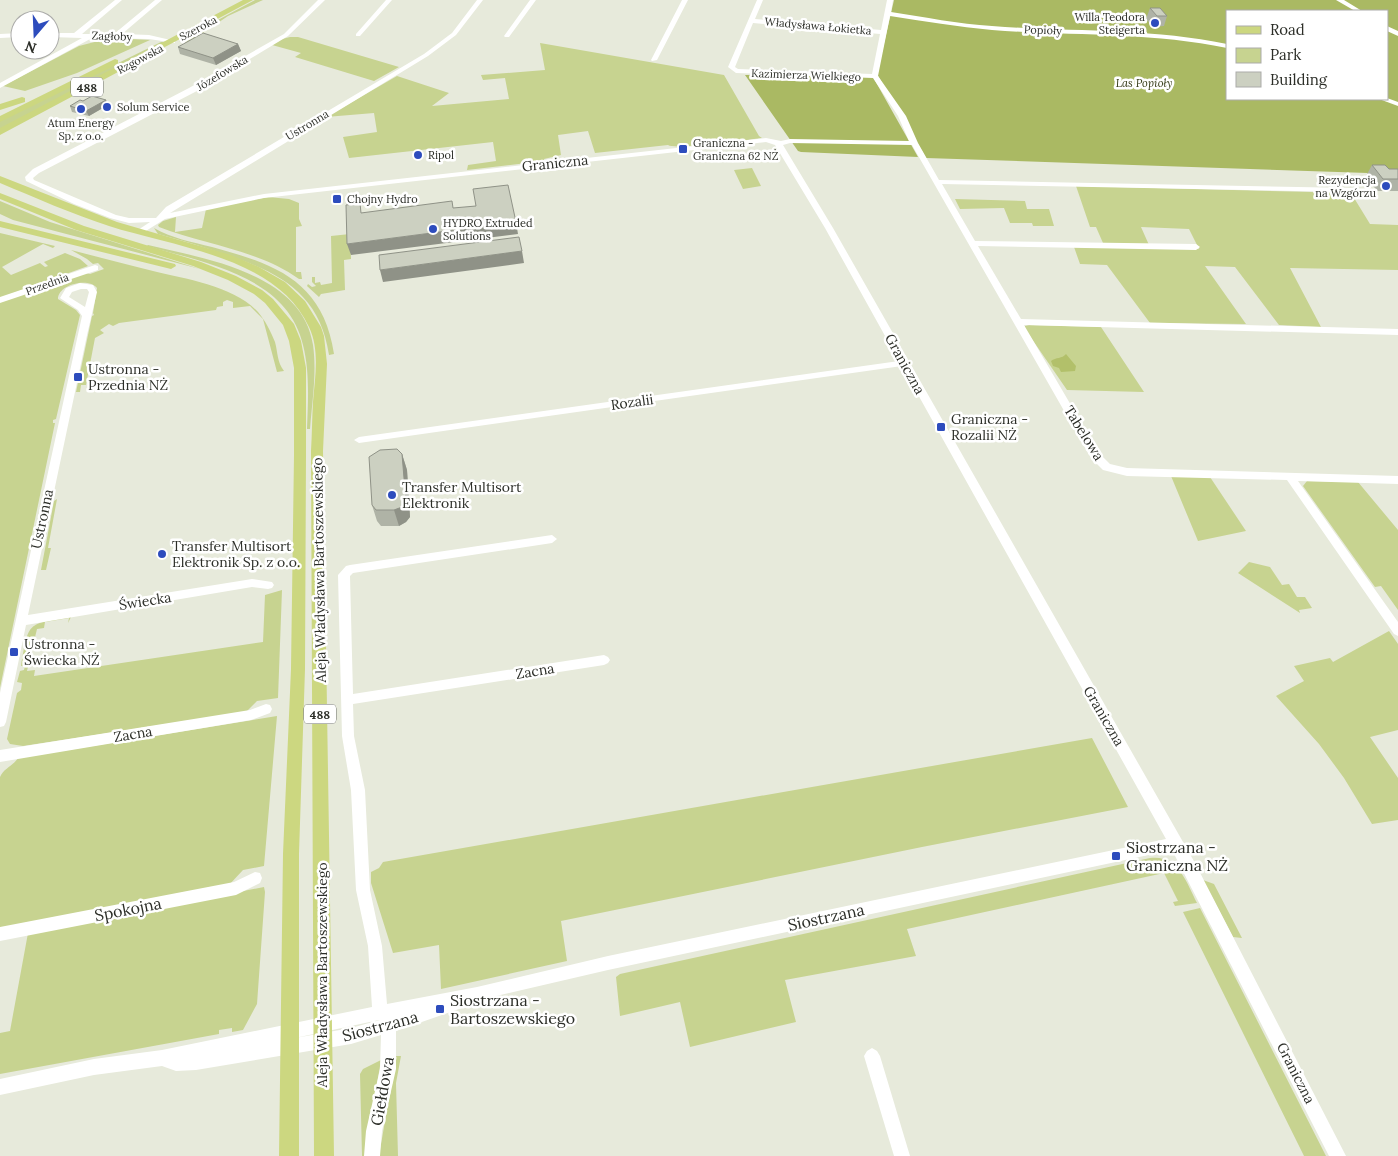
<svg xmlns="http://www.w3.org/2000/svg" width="1398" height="1156" viewBox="0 0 1398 1156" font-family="Lora,serif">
<rect width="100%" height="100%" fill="#e7eadb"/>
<path fill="#c7d390" d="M255,0h8l-35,16 -40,27 -9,-2z
M290,37h8l101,30 -25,14 -79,-24 6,-4 -29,-8 10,-6z
M110,38l40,2 -73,33 -52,18 -22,-5 76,-40z
M161,42h4l-165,88v-9z
M540,43l184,32 35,61 3,2c-15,2 -87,12 -94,7l-73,8 -7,-22 -30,4 3,20 -17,4v2l-77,9 1,-5 28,-4 -3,-19 -144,16 -6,-21 34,-5 -3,-19 -48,4 71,-41 52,17 -17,13 77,-7 -4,-21 -22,2 -2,-5 64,-5z
M752,168l9,18 -18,3 -9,-19z
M1076,186l275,7 19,31 28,1v45l-108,-2 31,59 -42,-2 -44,-58 -30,-1 41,58 -96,-1 -43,-58 -27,-1 -6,-17 125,2 -10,-20 -48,-2 8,18 -46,-2 -7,-16h-6z
M268,197l21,2 10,4v16l3,7 -6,1v45h5l1,7h-3c-41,-29 -93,-34 -140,-52l-1,-2 5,-4 13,-4 -1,15 27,-4 4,-19z
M955,199l70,2 2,8h22l5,17h-21l-1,-3h-22l-6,-15 -44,1z
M0,201l50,21 150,47 -187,-49 -13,-6z
M154,228c17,10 38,14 58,19 63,17 111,34 122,107l-5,1c-9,-61 -49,-82 -102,-100 -23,-8 -46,-15 -69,-21z
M0,233l55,13 -2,2 -10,-4 -41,23 9,8 29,-12 5,4 3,-1 -4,-4 21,-9 15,6 8,7 -88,32z
M350,234l1,25 -7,1 1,30 -24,4 -2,3 -12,-11 1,-2 4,3 4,-1 -4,-4v-5h3v6l5,-1 1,3 11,-2 -1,-47z
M148,245c58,14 154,28 165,100 4,28 -1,57 -3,84h-3c1,-27 3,-57 -4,-84 -16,-69 -98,-82 -156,-99z
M71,250c27,7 54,14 82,21 33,8 81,15 105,41 7,8 13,20 17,30 3,11 2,20 9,29l-7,1 -14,-53 -13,-13 -17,2v-6l-6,-2 -4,2v4l-6,1 -1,3 -97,13 -6,3 -4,-2 -9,6 4,3 -9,5 -9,47h-5l-1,7h-4l16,-76 2,-1 -1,-2 4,-25c-8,-11 -39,-4 -39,11l18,11 4,5 -24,104 -3,1v3h2l-55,265v-387l86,-28 4,1 14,-5 -6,-6 -5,1 -6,-5z
M1029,325l72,2 43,65 -77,-2 -42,-61v-3z
M1171,476l39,1 36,54 -48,10z
M1307,481l51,1 40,48v80l-17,-24 -6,1 -72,-101z
M57,499l-9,49h3l-5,22h-5l13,-69z
M1249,562l21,5 12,18 7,-1 8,13h8l7,11 -13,2 1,3 -62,-40z
M282,590l-4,108 -21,3 -11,11 -223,34 -13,-2 -3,-5 10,-46 4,-3 1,-7 -5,-1 3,-11 4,-1 1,-4h-4c8,-44 5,-42 50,-49l-3,6 1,-5 -24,4 -1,6 -7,1 -10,42 8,-1 -1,6 229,-34 2,-47z
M1389,631l9,13v86l-28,7 28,41v42l-26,4 -28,-46 -25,-34 -43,-48 28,-15 -10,-15 36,-8 3,4z
M277,716l-13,150 -21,4 -14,15 -229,43v-151c4,-9 13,-11 18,-19z
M1092,738l36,69 -206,40 -361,74 6,40 -126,28 -2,-44 -46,8 -22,-70v-11l8,-4 4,-6z
M1150,858c28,-4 37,25 47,45l-22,3 -2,-4 5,-1 -14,-28 -257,56 9,27 -131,24 11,42 -106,25 -10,-45 -60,14 -4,-39 4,-3z
M1203,880l11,4 28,54 -9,-1z
M264,887l1,5 -8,112 -14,26 -11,2v-4l-13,2v4l-219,40v-41l10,-2 18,-98z
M1200,908l126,248h-22l-121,-244z
M396,1056h5l-5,27 2,73h-19z
M381,1060l-16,96h-3l-2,-82 3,-5z"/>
<path fill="#aab963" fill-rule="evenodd" d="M894,0h504v174l-472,-16 -49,-84zM1227,11h160v88h-160z
M745,75l128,2 45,80 -117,-5 -3,-1z"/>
<path fill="#b2c06a" d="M1066,354l10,12 -1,5 -14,1 -2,-4 -6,-2 -2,-5c5,-4 11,-2 15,-7z"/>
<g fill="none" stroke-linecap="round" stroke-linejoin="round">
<path fill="#fff" fill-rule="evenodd" d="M115,0h7l-40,34h32l41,-34h7l-40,34 27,1 26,6v2l-26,-4 -57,-1 -92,50v-5l82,-45 -32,-1v-4h24z
M318,0h7l-37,36 -93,56 -156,81 -6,5 1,2 82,35 13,3h27l10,-11 258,-153 28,-21 25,-33h6l-27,35 -28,21 -258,157 94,-19 502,-56 15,3 9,-2 119,2 -11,-25 -25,-38 -137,-5 -8,-6 29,-67h6l-8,19 126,11 6,-30h6l-2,12c33,5 68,12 101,14 79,6 157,2 235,18v4c-78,-16 -156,-12 -235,-18 -34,-3 -68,-9 -102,-14l-12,60 28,40 12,27 21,37 413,8v4h-3l-407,-8 33,57 221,3 4,3 -4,3 -218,-4 43,73 377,10v6l-374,-10 75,128 11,11 17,4 271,8v8l-100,-3 100,141v14l-4,-2 -107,-154 -160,-4 -24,-6 -12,-12 -179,-313 -122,-2 -7,2 50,83 362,635 151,293h-17l-157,-306 -564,120 -142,33 -2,4 -5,2 -63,22v38l-14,62 -2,25h-16l2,-25 14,-62 1,-34 -30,9 -155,26 -20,1 -14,-5 -68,9 -94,20v-16l94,-20 68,-9 210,-43 -4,-61 -12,-56 -5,-100 -9,-54 -4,-161 8,-9 4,-1 202,-30 5,4 -5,4 -199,30 -3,3 3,118 251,-39 4,2 2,3 -2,3 -4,2 -251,39 1,32 11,54 5,100 12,56 5,58 90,-17 131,-31 558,-117 -264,-473 -543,77 -5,-3 5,-3 540,-76 -74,-133 -50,-83 -9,-3 -502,56 -99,21 -24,15 -4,-2 1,-2 12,-8 -21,1 -19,-5 -36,-14 -48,-23 -1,-4 8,-8 156,-81 95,-54zM753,23l127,11 -8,40 -134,-5 -3,-2zM380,1020l-29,8 -56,10 84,-18z
M386,0h6l-32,36h-4v-2z
M530,0h6l-27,37h-4l-1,-1z
M682,0h6l-31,60 -5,1 -1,-1z
M1336,0h8l18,11h-7z
M1387,26l11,5v5l-11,-5z
M20,33v4l-20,1v-4z
M1387,98l11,4v4l-19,-7z
M95,265l3,1v4l-98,33v-6z
M80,283l13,2 4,7 -10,43 -59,280 224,-36 20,3 2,3 -2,3 -4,1 -16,-2 -226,38 -20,97 -2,4 -4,1v-34l82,-377 -4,-6 -18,-12 6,-10zM81,289h6l2,3 -4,15 -16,-10 3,-5z
M266,704l4,1 2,4 -2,4 -19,7 -251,42v-12l250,-40z
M255,872l5,1 2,5 -2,5 -24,12 -236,46v-14l234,-45z
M872,1048l5,3 3,5 30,100h-16l-30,-100 3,-5z"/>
<path fill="#ccd780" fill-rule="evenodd" d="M243,0h10l-253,135v-7z
M115,59l3,1v4l-118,58v-6z
M22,97l3,1v4l-25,8v-6z
M0,176l117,46 114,33 28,12 26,15 20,19 16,26 3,9 3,28 -4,87 11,705h-20l-3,-705c1,-16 1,-33 2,-49 2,-25 7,-52 -4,-75 -32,-70 -135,-80 -200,-101 -37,-12 -73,-28 -109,-43z
M0,193l84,33 117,36 35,14 26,14 11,9 21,25 7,17 5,27v87l-1,214 -6,185v302h-20l4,-302 8,-185 3,-214v-87l-5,-27 -6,-16 -18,-22 -11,-9 -26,-14 -35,-14 -117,-36 -76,-31z
M0,221l175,43 1,2 -5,3 -171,-42z"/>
</g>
<path fill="#afb3a6" d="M1150,8l17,8 -3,10 -11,1 -7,-8z
M238,44l3,7 -25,14 -36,-11 -2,-7z
M106,100l2,5 -19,11 -17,-4 -2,-6 13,-5z
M1372,165l17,4h9v22h-21l-11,-15z
M402,454l5,16 3,47 -4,5 -7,4h-18l-4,-5 -5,-16z"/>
<path fill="#8f9287" d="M238,44l3,7 -25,14 -3,-7z
M106,100l2,5 -19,11 -3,-5z
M516,222l2,12 -167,21 -4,-11z
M522,251l2,12 -141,19 -3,-12z
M402,454l5,16 3,47 -4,5 -7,4 -5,-16z"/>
<path fill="#ccd0c1" stroke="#8f9287" d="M1150,8h10l7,8h-10z
M203,33l35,11 -25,14 -35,-11z
M92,96l14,4 -20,11 -16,-5 10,-6 3,1z
M1372,165h13l4,4h9v10h-15z
M508,185l8,37 -169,22 -1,-39 14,-2 1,10 91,-12 1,7 23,-2 -3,-17z
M519,237l3,14 -142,19 -1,-15z
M397,449l5,5 4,48 -4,5 -8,3h-18l-4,-5 -3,-48 11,-7z"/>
<g fill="#2d4cbd" stroke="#fff" stroke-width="2">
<circle cx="1155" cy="23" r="5"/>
<circle cx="107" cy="107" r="5"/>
<circle cx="81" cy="109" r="5"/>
<rect x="678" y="144" width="10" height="10" rx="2.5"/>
<circle cx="418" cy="155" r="5"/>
<circle cx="1386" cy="186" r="5"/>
<rect x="332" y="194" width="10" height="10" rx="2.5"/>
<circle cx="433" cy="229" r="5"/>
<rect x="73" y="372" width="10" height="10" rx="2.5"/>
<rect x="936" y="422" width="10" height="10" rx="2.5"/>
<circle cx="392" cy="495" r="5"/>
<circle cx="162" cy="554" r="5"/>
<rect x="9" y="647" width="10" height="10" rx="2.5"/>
<rect x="1111" y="851" width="10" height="10" rx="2.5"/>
<rect x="435" y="1004" width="10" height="10" rx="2.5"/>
</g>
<g text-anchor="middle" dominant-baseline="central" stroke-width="5" stroke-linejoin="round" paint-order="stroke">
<g font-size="11" fill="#2c2e28" stroke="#fff" text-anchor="start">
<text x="1145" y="17" text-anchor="end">Willa Teodora<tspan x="1145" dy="13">Steigerta</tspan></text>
<text x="117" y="107">Solum Service</text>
<text x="81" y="123" text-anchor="middle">Atum Energy<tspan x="81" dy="13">Sp. z o.o.</tspan></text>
<text x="693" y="143">Graniczna -<tspan x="693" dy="13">Graniczna 62 NŻ</tspan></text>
<text x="428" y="155">Ripol</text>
<text x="1376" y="180" text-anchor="end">Rezydencja<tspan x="1376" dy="13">na Wzgórzu</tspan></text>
<text x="347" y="199">Chojny Hydro</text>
<text x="443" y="223">HYDRO Extruded<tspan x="443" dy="13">Solutions</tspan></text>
</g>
<g font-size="11" fill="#2c2e28" stroke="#fff">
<text transform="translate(818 26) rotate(5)">Władysława Łokietka</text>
<text transform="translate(198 28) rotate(-28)">Szeroka</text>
<text transform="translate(1043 30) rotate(2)">Popioły</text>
<text transform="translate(112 36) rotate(2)">Zagłoby</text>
<text transform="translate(140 59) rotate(-28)">Rzgowska</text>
<text transform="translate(222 73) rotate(-31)">Józefowska</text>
<text transform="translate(806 75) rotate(2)">Kazimierza Wielkiego</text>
<text transform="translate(307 125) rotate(-31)">Ustronna</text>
<text transform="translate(47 284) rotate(-20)">Przednia</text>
</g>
<g font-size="11" font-style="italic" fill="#323813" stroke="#fff">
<text x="1144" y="83">Las Popioły</text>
</g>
<g fill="#fff" stroke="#6b6d68" stroke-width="1">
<rect x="71" y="77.5" width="32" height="19" rx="4"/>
<rect x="304" y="704.5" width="32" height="19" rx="4"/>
</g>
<g font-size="12" font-weight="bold" fill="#2c2e28">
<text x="87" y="87">488</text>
<text x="320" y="714">488</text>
</g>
<g font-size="14" fill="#2c2e28" stroke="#fff">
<text transform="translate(555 163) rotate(-6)">Graniczna</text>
<text transform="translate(905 364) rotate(61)">Graniczna</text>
<text transform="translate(632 402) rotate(-8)">Rozalii</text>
<text transform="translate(1084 433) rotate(58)">Tabelowa</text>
<text transform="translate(42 519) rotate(-78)">Ustronna</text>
<text transform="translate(319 570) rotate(-91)">Aleja Władysława Bartoszewskiego</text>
<text transform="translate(145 601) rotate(-9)">Świecka</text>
<text transform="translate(535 671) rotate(-9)">Zacna</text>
<text transform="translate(1104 716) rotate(60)">Graniczna</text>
<text transform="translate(133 734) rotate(-9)">Zacna</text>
<text transform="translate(322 975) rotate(-90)">Aleja Władysława Bartoszewskiego</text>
<text transform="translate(1296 1073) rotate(63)">Graniczna</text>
</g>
<g font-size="14" fill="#2c2e28" stroke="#fff" text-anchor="start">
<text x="88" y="369">Ustronna -<tspan x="88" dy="16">Przednia NŻ</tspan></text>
<text x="951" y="419">Graniczna -<tspan x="951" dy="16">Rozalii NŻ</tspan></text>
<text x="402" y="487">Transfer Multisort<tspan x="402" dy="16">Elektronik</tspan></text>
<text x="172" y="546">Transfer Multisort<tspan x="172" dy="16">Elektronik Sp. z o.o.</tspan></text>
<text x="24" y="644">Ustronna -<tspan x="24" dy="16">Świecka NŻ</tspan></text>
</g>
<g font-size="16" fill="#2c2e28" stroke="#fff" text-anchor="start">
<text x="1126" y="847">Siostrzana -<tspan x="1126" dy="18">Graniczna NŻ</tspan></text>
<text x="450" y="1000">Siostrzana -<tspan x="450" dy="18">Bartoszewskiego</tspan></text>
</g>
<g font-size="16" fill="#2c2e28" stroke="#fff">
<text transform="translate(128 909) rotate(-11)">Spokojna</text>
<text transform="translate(826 917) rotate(-12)">Siostrzana</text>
<text transform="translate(380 1026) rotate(-15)">Siostrzana</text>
<text transform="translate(382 1091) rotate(-80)">Giełdowa</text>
</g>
</g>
<rect x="1226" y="10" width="162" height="90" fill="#ffffff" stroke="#ababa9"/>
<rect x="1236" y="26" width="25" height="8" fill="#ccd780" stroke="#ababa9"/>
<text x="1270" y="35" font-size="15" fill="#2c2e28">Road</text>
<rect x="1236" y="48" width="25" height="15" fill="#c7d390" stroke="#ababa9"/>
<text x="1270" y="60" font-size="15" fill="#2c2e28">Park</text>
<rect x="1236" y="72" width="25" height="15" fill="#ccd0c1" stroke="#ababa9"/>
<text x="1270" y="85" font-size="15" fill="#2c2e28">Building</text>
<g transform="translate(35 35) rotate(199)"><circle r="24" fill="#ffffff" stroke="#ababa9"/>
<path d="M0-4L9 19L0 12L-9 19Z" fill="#2d4cbd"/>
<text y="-8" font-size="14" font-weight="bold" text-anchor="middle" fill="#2c2e28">N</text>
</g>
</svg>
